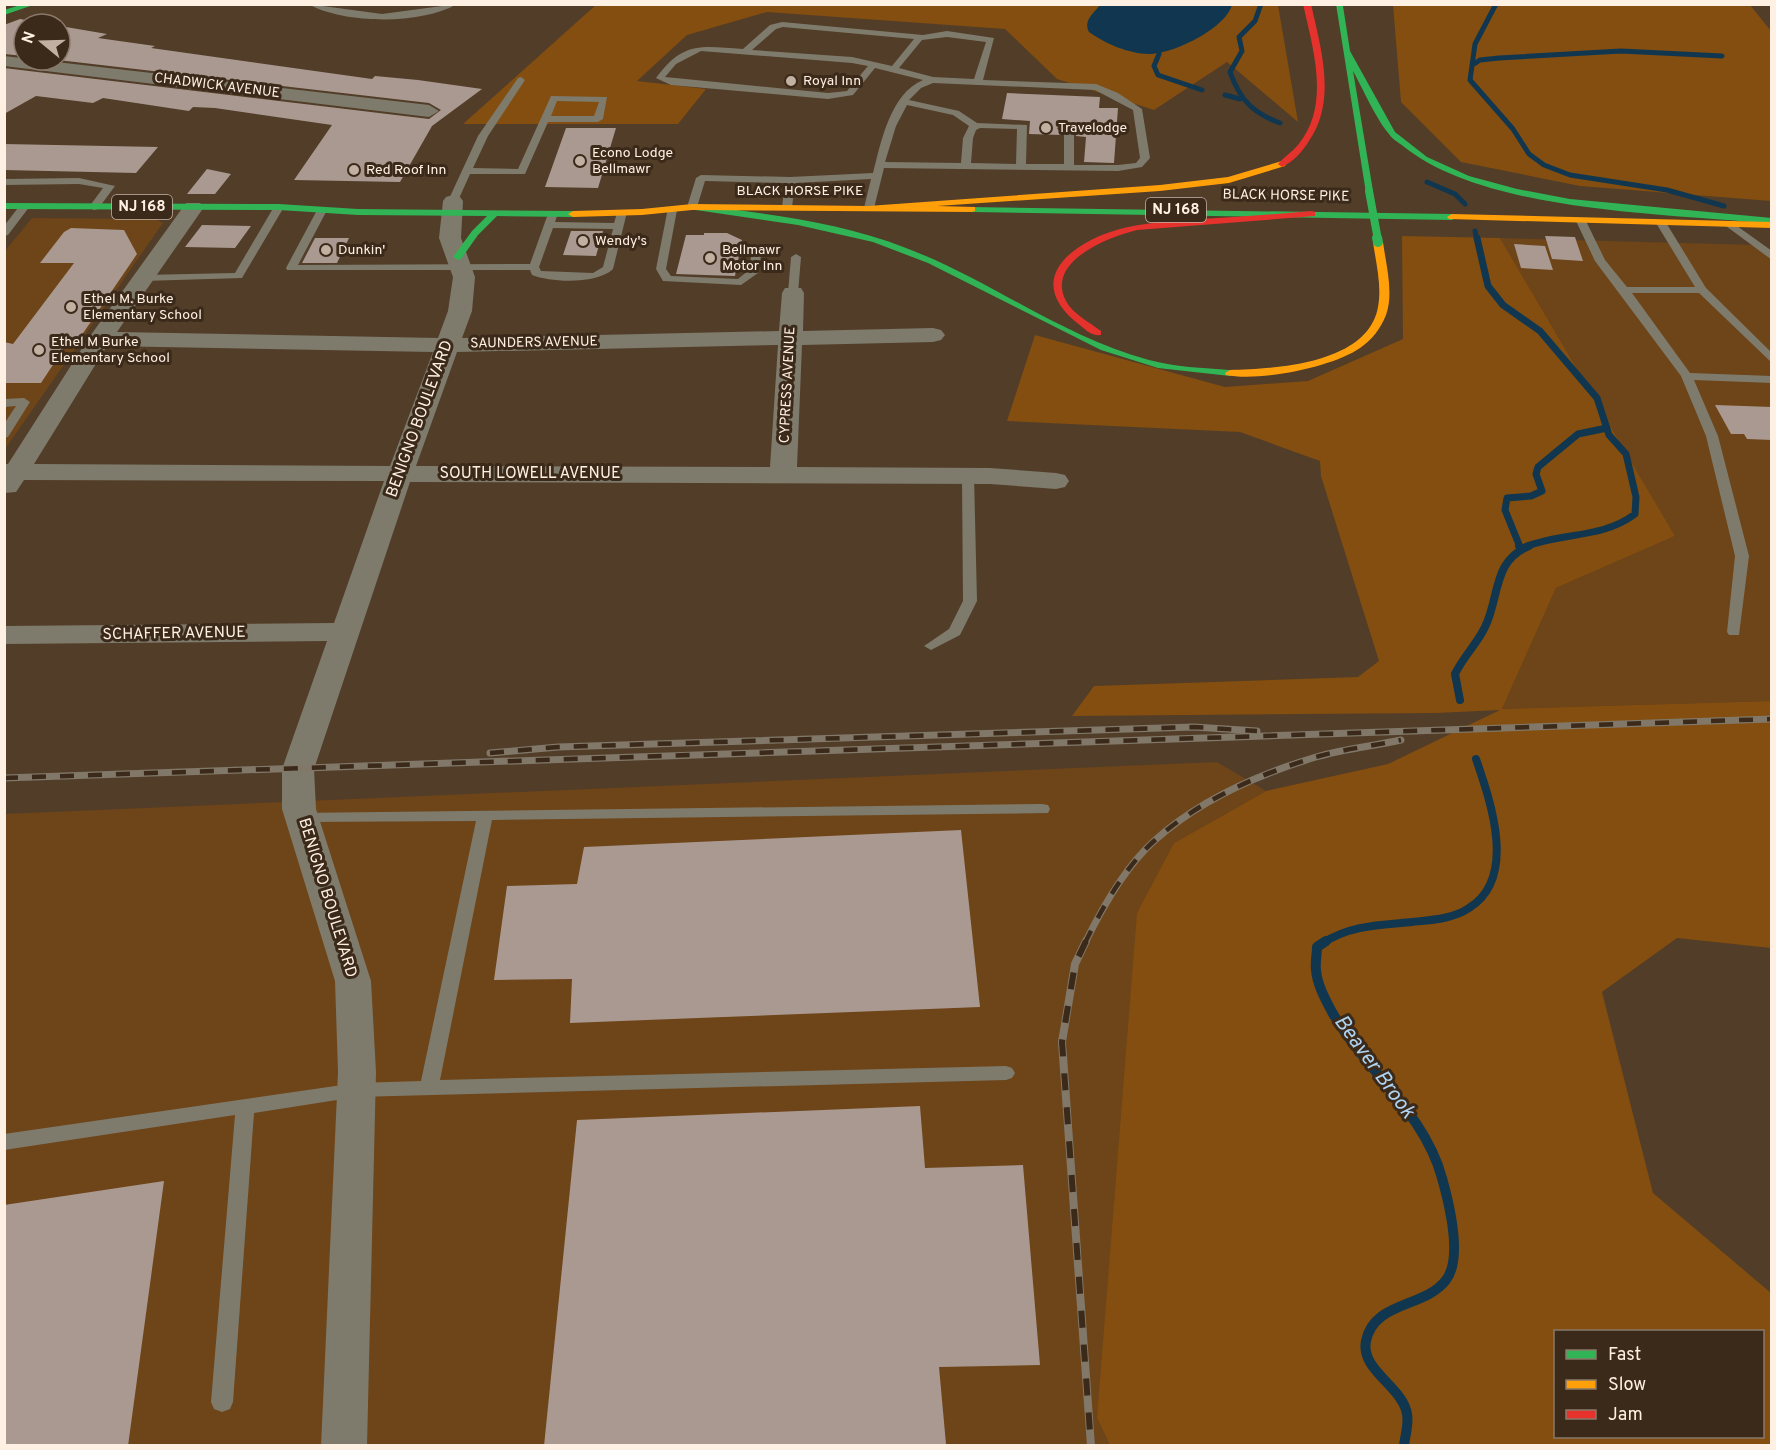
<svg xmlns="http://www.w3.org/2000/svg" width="1776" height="1450" viewBox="0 0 1776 1450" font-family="Overpass,sans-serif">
<rect width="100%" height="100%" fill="#523d28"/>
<path fill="#6e4419" d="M32,218l123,1 8,4 -158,226v-198z
M1500,238l258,7 13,13v443l-269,8 54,-121 119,-52z
M1217,762l49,29 -92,52 -77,575 13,27h-1105l-1,-631z"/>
<path fill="#834e0f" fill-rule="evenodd" d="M597,4l681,1 20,117 -71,-60 -73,48 -97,-31 -52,-50 -238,-17 -80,23 -50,46 69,8 -28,35h-215z
M1393,5h357l21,26v170l-191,-15 -119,-24 -60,-60z
M1402,236l98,2 175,298 -119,52 -54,121 269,-8v247l-94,-10 -75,54 51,201 118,100v152h-661l-13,-27 40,-505 37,-70 92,-52 122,-27 112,-54 -64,3 -364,3 22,-30 264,-9 21,-16 -58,-185 -1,-15 -80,-29 -233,-11 28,-86 190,52 83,-6 95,-42zM1556,1332h206v104h-206z"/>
<path fill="#10374f" d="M1101,4h131v1c-7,24 -59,49 -83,49 -20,0 -45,-11 -60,-22 -6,-12 5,-19 12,-28z"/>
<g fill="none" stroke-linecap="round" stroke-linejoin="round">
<path stroke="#10374f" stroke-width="5" d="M1261,4l-6,17 -16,16 3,14 -12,21c10,28 23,41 50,51
M1496,4l-21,40 -5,36 43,49 16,25 15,11 26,10 97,15 57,16
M1159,44v10l-5,12 4,9 44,15
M1474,64l6,-4 19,-2 122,-7 101,5
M1225,95l15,4
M1427,182l28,12 10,10
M1475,231l2,9"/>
<path stroke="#10374f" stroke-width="7" d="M1477,238l11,48 15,19 37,26 57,67 12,37 17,19 10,43 -1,17c-33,25 -73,18 -110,33
M1520,547l-15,-37 2,-12 24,-2 11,-5 -6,-17 2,-7 40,-33 29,-6"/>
<path stroke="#10374f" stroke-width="8" d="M1519,546l2,4
M1460,700l-5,-26c8,-17 22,-30 30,-47 15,-30 7,-66 44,-81
M1323,943c27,-18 58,-18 89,-21 19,-2 41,-3 57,-14 49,-30 21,-108 7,-149"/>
<path stroke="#10374f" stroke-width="10" d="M1326,941l-9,6c0,7 -2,15 -1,23 1,14 9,29 16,42 33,58 92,100 110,166 7,25 21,80 4,102 -21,28 -72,21 -80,61 -6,29 37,46 41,73 2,10 -2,22 -3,32"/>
</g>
<path fill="#aa9991" d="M20,19l28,5h-24v32l-20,-2v-29z
M60,26l47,8 -9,4 57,8 -4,2 221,31 3,-3 43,4 64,9 -50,37 -32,56 -106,-2 38,-55 -117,-17 -22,-1 -4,4 -86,-13 -10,5 -57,-7 -32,18v-46l425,51 12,-9 -12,-7 -371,-43z
M1007,93l93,4 -1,11h19l-4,55 -30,-1 2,-25 -10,-1 -1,-6 -10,-7 -8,5 5,7 -33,-1 1,-13 -28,-2z
M566,128h50l-18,60 -53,-1z
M4,144l154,3 -22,26 -132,-3z
M207,169l24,5 -16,20h-28z
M202,225l49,1 -16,22 -50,-1z
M71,228l53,2 13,24 -62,91h-9l-25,38h-37v-41l9,2 61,-81h-34l24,-31z
M571,231h32l-7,25 -33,-1z
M704,233h23l15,7 -7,36 -59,-2 10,-39h18z
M1545,236l30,1 8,24 -31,-2z
M315,238h34l-12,25h-35z
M1514,244l31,2 8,24 -32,-2z
M1715,405l57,2v33l-25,-1 -3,-5h-13z
M961,830l19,177 -410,16 2,-44 -78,1 13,-94 70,-2 7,-37z
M920,1106l5,62 98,-3 17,200 -101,2 7,77 -402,2 33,-326z
M164,1181l-36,265h-124v-241z"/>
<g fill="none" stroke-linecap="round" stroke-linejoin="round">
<path fill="#7e7b6c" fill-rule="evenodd" d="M308,4l74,10 75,-10c-36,21 -113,20 -149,0z
M782,22l141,13 24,-4 47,7 -11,42 113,4 22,9 24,16 8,49 -8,9 -24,4 -234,-3 -10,40 -5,3 -5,-3 7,-29 -76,4 -3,24 -5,3 -5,-3 3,-24 -80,-2 -8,26 -9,2 -1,-2 9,-29 5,-3 89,2 83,-4c8,-31 17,-79 50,-93l-48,-12 -22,27 -25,4 -157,-14 -15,-7c27,-37 45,-32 87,-29l27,-24zM783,27l131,12 -22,27 -40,-9 -100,-7 24,-21zM947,37l39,5 -12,37 -41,-2 -34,-9 23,-28zM701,51l151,12 16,3 -21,25 -19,2 -163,-16 11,-13zM933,83l162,7 38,20 7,48 -4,5 -18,2h-44v-33l-10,-7 -5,3 5,5v31h-38l1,-39 -50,-2 -18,-12 -50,-11 12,-12zM907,105l46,10 16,11 -6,12 -2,25 -76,-1 11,-36zM980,128l37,1 -1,35 -45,-1 2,-25 3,-8z
M521,77l4,3 -37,56 -15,32 45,1 33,-73 56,1 -4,22 -5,3h-50l-23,52h-55l-13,29h-8l-1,-2 30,-65 40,-58zM557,101l42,1 -5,14h-43z
M79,178l36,8 -17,23 -4,1 -5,-3 14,-19 -24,-4 -75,1v-6z
M21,204l9,2 -22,29 -4,1v-10z
M275,205l9,2 -42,71 -99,3 -5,-3 5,-3 92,-2z
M668,208l9,2 -11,59 5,7 67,3 11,-9 3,-20 5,-3 5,3 -4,23 -17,12 -78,-4 -7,-12z
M321,209l5,3 -28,53 232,-1 19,-53 9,2 -3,9 59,1 4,-13 9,2 -14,57c-15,15 -61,14 -81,6l-2,-5h-243l-1,-2 30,-56zM553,228l60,1 -10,38 -10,6 -52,-2 -2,-4z
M1577,219h8l20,41 22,27h68l-39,-64 9,-2 41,67 66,65v10l-73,-70h-67l58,80 82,3v7l-78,-3 24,56 31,120 -10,79h-10l-2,-3 8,-76 -29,-120 -25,-60 -86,-115 -19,-40z
M1730,221l42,30v9l-46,-34 -1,-2z
M796,254l5,3 -3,36 -5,3 -5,-3 3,-36z
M24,398l6,4 -22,35 -4,1v-14l12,-18 -12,1v-8z
M968,472l6,4 3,125 -17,34 -29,15 -7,-4 25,-17 14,-28 -1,-125z
M1042,804l6,1 2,4 -2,4 -556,7 -52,260 566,-14 6,2 3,5 -3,5 -6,2 -650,17 -102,16 -21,289 -3,7 -8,3 -8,-3 -3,-7 24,-287 -231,35v-16l352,-51 65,-2 55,-260 -174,1 -6,-1 -2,-4 2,-4z"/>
<path fill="#7e7b6c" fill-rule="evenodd" d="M4,56l425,49 10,6 -10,6 -425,-51z
M453,195l7,2 3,4 -2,37 14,39 -3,34 -10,27 317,-7 3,-38 3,-5h16l3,5 -1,38 130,-3 8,2 4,5 -4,5 -8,2 -131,3 -5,122 193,1 66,5 9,2 4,6 -4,6 -9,2 -66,-5 -580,-2 -96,287 2,40 55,172 5,91 -9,374h-46l17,-374 -3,-91 -53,-172v-40l45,-128 -323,3v-18l330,-3 50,-142 -360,-1 -8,12 -12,1v-29h4l80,-125 98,-136h14l4,4 -87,125 321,6 10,-27 5,-34 -14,-39 4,-37 3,-4zM778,345l-8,122 -354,-1 41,-114zM107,346l326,6 -43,114 -356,-2z"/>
<path fill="#30b455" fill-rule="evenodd" d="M24,4h12l-32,11v-5z
M1336,4l7,2 7,45 45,81 32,25 42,19 48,13 53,10 202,19v6c-106,-11 -286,-11 -369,-78 -5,-4 -11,-7 -14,-12 -13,-15 -26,-45 -36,-63l20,120 -7,2z
M4,203l275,1 79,5 215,2 5,3 -5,3 -76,-1 -19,19 -17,24 -3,1 -5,-3 19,-26 15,-15 -129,-1 -79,-5 -275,-1z
M692,204c72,10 146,17 214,44 83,31 156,89 243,112 26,7 54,8 81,10l5,3 -5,3 -72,-8 -57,-18 -173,-87 -55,-21 -75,-17 -109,-16 -2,-2z
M969,207l483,7 5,3 -5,3 -480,-8 -3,-1z"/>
<path fill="#ff9f0a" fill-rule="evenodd" d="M1282,161l4,3 -1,2 -56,17 -69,8 -223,15 38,1v4l-3,1 -280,-2 -50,5 -69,2 -5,-3 5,-3 69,-2 50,-5 176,2 292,-21 68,-8z
M1452,214l320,8v6l-323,-9 -2,-2z
M1378,239l5,3c3,23 11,51 3,73 -5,13 -14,25 -26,33 -27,19 -101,34 -134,27l-1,-2 5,-3c45,-1 138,-6 148,-63 4,-21 -2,-44 -5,-65z"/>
<path fill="#e5322d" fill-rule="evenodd" d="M1303,4h8c10,45 26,96 -2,137 -6,10 -16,21 -27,26l-4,-3c6,-7 14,-12 20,-19 33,-40 15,-96 5,-141z
M1312,211l3,1v4l-178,14c-28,7 -92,31 -71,71 7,13 23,21 35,30v4c-9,1 -14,-4 -20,-9 -42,-31 -34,-63 10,-86 36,-18 73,-18 111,-21 37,-2 73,-5 110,-8z"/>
<defs>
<path id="rail-far1" d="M490,753l68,-6 636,-20 63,4
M4,778l1768,-59
M1085,943c17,-35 40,-76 69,-102 44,-40 105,-67 162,-84 27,-8 57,-11 85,-17"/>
<path id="rail" d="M1086,941l-11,23 -13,78 29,404"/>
</defs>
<use href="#rail-far1" stroke="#817869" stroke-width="7"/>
<use href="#rail" stroke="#817869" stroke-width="8"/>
<use href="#rail-far1" stroke="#3b2919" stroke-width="4.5" stroke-dasharray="14" stroke-linecap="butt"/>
<use href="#rail" stroke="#3b2919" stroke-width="6" stroke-dasharray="17" stroke-linecap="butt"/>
<path stroke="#30b455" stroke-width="8" d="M1369,191l9,49"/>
<path stroke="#30b455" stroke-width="10" d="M1377,238l1,4"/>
</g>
<g fill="#c2b1a2" stroke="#3b2919" stroke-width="2">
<circle cx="791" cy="81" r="6"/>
<circle cx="1046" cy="128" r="6"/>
<circle cx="580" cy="161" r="6"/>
<circle cx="354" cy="170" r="6"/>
<circle cx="583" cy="241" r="6"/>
<circle cx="326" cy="250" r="6"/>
<circle cx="710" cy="258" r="6"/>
<circle cx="71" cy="307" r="6"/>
<circle cx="39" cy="350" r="6"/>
</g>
<g text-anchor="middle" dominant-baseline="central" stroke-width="6" stroke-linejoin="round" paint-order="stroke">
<g font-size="14" fill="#fff0e4" stroke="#3b2919" text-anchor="start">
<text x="803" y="81">Royal Inn</text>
<text x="1058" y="128">Travelodge</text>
<text x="592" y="153">Econo Lodge<tspan x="592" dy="16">Bellmawr</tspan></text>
<text x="366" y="170">Red Roof Inn</text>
<text x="595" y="241">Wendy's</text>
<text x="338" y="250">Dunkin'</text>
<text x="722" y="250">Bellmawr<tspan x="722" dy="16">Motor Inn</tspan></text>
<text x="83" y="299">Ethel M. Burke<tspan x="83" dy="16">Elementary School</tspan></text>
<text x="51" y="342">Ethel M Burke<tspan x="51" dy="16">Elementary School</tspan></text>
</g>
<g font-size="14" fill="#fff0e4" stroke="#3b2919">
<text transform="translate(217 86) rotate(7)">CHADWICK AVENUE</text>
<text x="800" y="191">BLACK HORSE PIKE</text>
<text transform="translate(1286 196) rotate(1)">BLACK HORSE PIKE</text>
<text transform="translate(534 343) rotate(-1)">SAUNDERS AVENUE</text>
<text transform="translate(788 385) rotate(-87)">CYPRESS AVENUE</text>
</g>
<g fill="#3b2919" stroke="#c4b4a7" stroke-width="1.5">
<rect x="112" y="195" width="60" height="24" rx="4.5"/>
<rect x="1146" y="198" width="60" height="24" rx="4.5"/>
</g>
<g font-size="15" font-weight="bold" fill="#fff0e4">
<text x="142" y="207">NJ 168</text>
<text x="1176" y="210">NJ 168</text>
</g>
<g font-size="16" fill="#fff0e4" stroke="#3b2919">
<text transform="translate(420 419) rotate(-70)">BENIGNO BOULEVARD</text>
<text x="530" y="474">SOUTH LOWELL AVENUE</text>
<text transform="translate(174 634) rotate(-1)">SCHAFFER AVENUE</text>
<text transform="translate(327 898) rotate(73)">BENIGNO BOULEVARD</text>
</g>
<g font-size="21" font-style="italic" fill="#aed3f1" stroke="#3b2919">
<text transform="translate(1374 1067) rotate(54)">Beaver Brook</text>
</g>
</g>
<rect width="1776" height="1450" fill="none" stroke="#fff0e4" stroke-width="12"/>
<rect x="1554" y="1330" width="210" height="108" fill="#3b2919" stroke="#89796a" stroke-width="1.5"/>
<rect x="1566" y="1350" width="30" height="9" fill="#30b455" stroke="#89796a" stroke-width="1.5"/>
<text x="1608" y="1360" font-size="18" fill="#fff0e4">Fast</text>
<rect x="1566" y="1380" width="30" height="9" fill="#ff9f0a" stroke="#89796a" stroke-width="1.5"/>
<text x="1608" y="1390" font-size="18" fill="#fff0e4">Slow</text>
<rect x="1566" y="1410" width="30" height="9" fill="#e5322d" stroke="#89796a" stroke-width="1.5"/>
<text x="1608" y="1420" font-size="18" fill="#fff0e4">Jam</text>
<g transform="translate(42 42) rotate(289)"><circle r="28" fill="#3b2919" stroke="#89796a" stroke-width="1.5"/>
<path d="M0-4.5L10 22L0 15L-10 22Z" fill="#c2b1a2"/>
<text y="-9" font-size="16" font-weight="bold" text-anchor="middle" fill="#fff0e4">N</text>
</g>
</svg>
